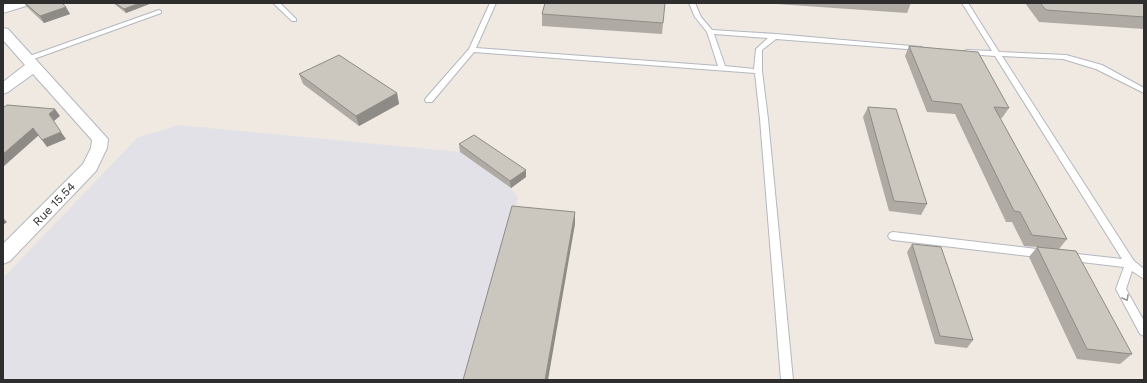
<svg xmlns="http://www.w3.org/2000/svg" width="1147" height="383" viewBox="0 0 1147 383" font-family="'Work Sans',sans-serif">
<rect width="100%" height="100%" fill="#efe9e1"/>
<path fill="#e3e1e8" d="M178,125l282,27 51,36 7,10 -49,182h-466v-102l134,-140z"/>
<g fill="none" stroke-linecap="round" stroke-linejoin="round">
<defs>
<path id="service" d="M273,3h7l16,16v2h-4z
M490,3h6l-20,45 242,18 -11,-34 -12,-15 -6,-14h6l6,14 11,13 64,4 146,13 1,1 -3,2 -144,-11 -14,11v21l6,48 25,261h-12l-21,-261 -5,-46 -281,-21 -42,50h-6l-1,-2 1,-2 43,-49zM714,34l54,4 -12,11 -2,20 -29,-3z
M962,3h6l31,49 67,3 36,10 42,23v5l-48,-24 -33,-10 -61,-3 132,205 10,8v10l-12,-8 -6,18 18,32v15l-4,-2 -24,-45 8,-22 -60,-7 -1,-3 1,-3 4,-1 54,6 -127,-203 -28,-2 -4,-2 4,-2 25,1z
M159,10l2,1v2l-130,47h-6l-1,-2z
M893,232l152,18 3,1 2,3 -2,3 -3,1 -152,-18 -3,-1 -2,-3 2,-3z"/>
<path id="minor" d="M9,3h19l-2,3 -23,7v-8z
M3,28l5,1 100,110 -1,9 -11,23 -86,90 -7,3v-20l80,-80 8,-16 1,-8 -59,-66 -25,18 -5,2v-12l22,-17 -22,-25z"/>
</defs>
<use href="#service" stroke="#b4b7c1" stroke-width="2"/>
<use href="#minor" stroke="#b4b7c1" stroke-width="2"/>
<use href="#service" fill="#fff" fill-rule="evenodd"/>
<use href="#minor" fill="#fff" fill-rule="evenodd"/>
</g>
<path fill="#afaba4" d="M24,3h38l8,11 -26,9 -17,-16z
M113,3h39l-26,10z
M761,3h150l-4,10z
M1025,3h119v26l-105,-7z
M542,14l121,9 -1,11 -120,-8z
M909,46l100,62 -7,10h-2l67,121 -8,10 73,105 -12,10 -43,-5 -48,-102 8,-10 -13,-1 -12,-24h-6l-51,-108 -28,-2 -22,-56z
M299,74l98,19 2,11 -40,22 -56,-42z
M868,107l59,97 -6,11 -32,-4 -26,-94z
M459,144l67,26v7l-15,11 -51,-36z
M912,244l61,96 -6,8 -32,-4 -28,-92z"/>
<path fill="#8e8b86" d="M140,3h12l-26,10 -2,-4z
M66,7l4,7 -26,9 -4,-7z
M397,93l2,11 -40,22 -3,-10z
M55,109l5,7 -6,5 -5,-7z
M33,128l6,7 -36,32v-13z
M61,132l5,7 -19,8 -5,-7z
M526,170v7l-15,11 -1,-7z
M575,212v12l-27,156h-3z
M3,218l4,4 -4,3z"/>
<path fill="#cbc7bf" stroke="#8e8b86" d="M25,3h37l4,4 -26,9z
M115,3h25l-16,6z
M545,3h120l-2,20 -121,-9z
M1040,3h104v14l-98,-7z
M909,46l69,6 31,56 -15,-1 73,132 -35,-4 -12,-23 -6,-1 -53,-107 -29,-3z
M339,55l58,38 -41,23 -57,-42z
M7,105l48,4 -6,5 12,18 -19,8 -9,-12 -30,26v-46z
M868,107l28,2 31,95 -33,-3z
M474,135l52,35 -16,11 -51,-37z
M512,206l63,6 -30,168h-82z
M912,244l29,3 32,93 -33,-4z
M1037,247l39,4 56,103 -45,-5z"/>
<defs><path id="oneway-chevron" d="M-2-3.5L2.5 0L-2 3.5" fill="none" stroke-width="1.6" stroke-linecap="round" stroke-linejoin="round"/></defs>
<use stroke="#969696" href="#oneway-chevron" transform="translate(1126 298) rotate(61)"/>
<g text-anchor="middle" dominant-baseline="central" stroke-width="3" stroke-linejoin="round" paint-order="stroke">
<g font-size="12" fill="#2e2e2e" stroke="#fff">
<text transform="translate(54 204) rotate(-46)">Rue 15.54</text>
</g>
</g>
<rect width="1147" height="383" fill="none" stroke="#2e2e2e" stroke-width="8"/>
</svg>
